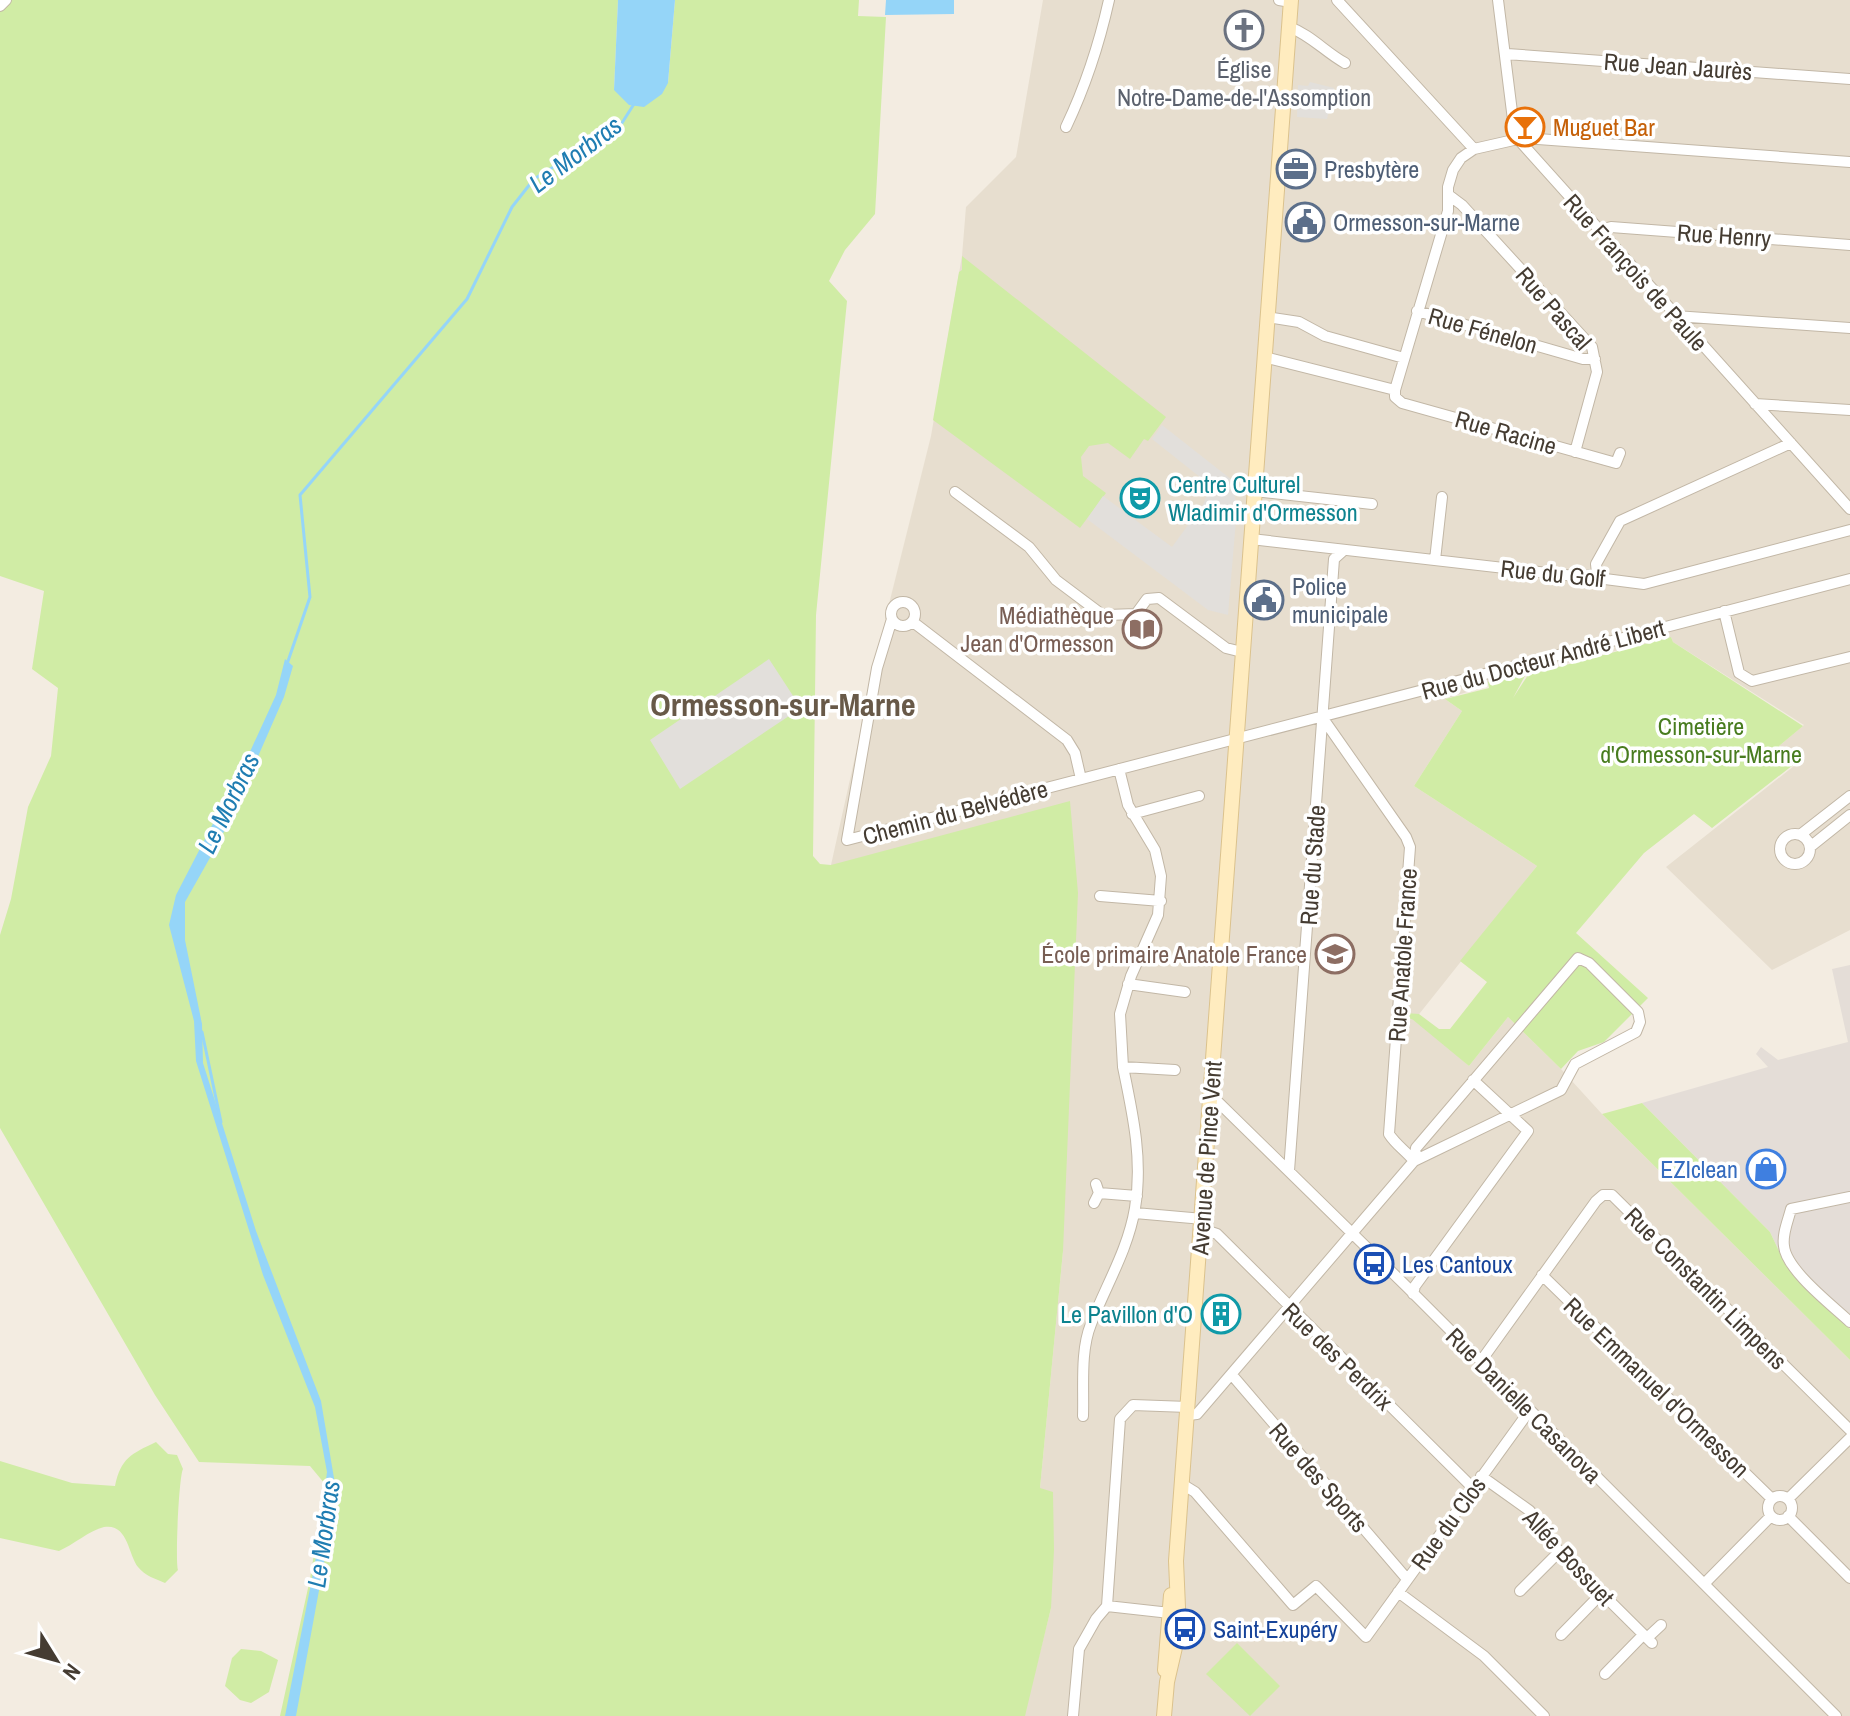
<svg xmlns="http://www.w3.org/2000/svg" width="1850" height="1716" viewBox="0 0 1850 1716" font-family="'Archivo Narrow',sans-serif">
<rect width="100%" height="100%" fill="#f3ece1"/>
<path fill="#e7decf" d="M1043,0h807v930l-78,40 -106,-103 128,-101 -15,-20 25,-21 -131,-83 -2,-5 -144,36 -82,26 17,12 -48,75 123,80 -121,152 53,48 39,-49 53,52 41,45 248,246v356h-826l27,-108 -11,-120 23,-237 -232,-386 57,-257 43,-172 31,-180 4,-49 50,-50z"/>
<path fill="#e4ddd7" d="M1850,965v364l-64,-63 -16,-34 -128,-129 126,-36 -12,-13 5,-7 17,13 70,-18 -16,-73z"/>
<path fill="#d0eca5" d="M6,0h612l-4,90 54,-7 7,-83h184l-1,16 28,1 -11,197 -30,36 -16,31 18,20 -31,314 -3,241 7,8 11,1 239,-64 8,92 -15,358 -23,237 13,4 1,58 -3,58 -26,108h-745l30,-137 15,-95 -15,-18 -111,-4 -44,-67 -155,-267v-193l11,-36 17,-92 23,-51 7,-68 -26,-19 12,-78 -44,-15v-569z
M962,256l204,161 -18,24 -4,-2 -14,20 -22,-16 -19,3 -8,11 2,19 23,17 -26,35 -147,-108 26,-148 3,-2z
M1671,637l2,5 130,84 -24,20 14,19 -81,63 -18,-14 -50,39 -68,80 72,65 -44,44 -26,9 -17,18 -53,-52 -39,49 -57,-47h-7v-6l14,1 20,15h11l37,-47 -27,-21 77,-95 -123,-80 48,-75 -17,-12 44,-11 -1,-6 35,-9 3,1 -13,24 15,-23z
M1642,1103l128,129 16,34 64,63v31l-248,-246z
M156,1442l12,12 9,1 6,14c-4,7 -8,91 -5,101l-13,13c-9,-4 -20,-7 -27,-16 -10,-13 -10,-44 -34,-40 -14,3 -31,18 -45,24l-59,-13v-77l72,22 43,3c6,-28 16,-32 41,-44z
M1237,1643l43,43 -30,30 -44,-42z
M241,1649l20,2 17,9 -9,32 -18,11 -11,-3 -15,-14 7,-28z"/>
<path fill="#e2dfdb" d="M1310,82l24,6 -7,31 -30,-2 1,-32 10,1z
M1162,425l70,55 5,28 -9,107 -20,-5 -121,-91 16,-23 69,51 32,-44 6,-18 -58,-46z
M769,659l32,49 -121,81 -30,-49z"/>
<path fill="#95d5f8" d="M618,0h57l-7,83 -6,11 -18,13 -15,-2 -15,-15z
M886,0h68v14l-69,1z
M285,659l8,7 -9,31 -38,87 -26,56 -35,62v38l17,84 1,39 53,168 65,170 15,89 -3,24 -37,202h-11l30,-153 12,-91 -12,-65 -52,-132 -67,-214 -2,-40 -25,-96 7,-30 72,-139 28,-61z"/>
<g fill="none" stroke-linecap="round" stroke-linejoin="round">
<path stroke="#95d5f8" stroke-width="3" d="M287,664l23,-67 -10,-102 167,-196 45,-92 22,-28 86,-53 14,-22
M202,1032l19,90"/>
<defs>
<path id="minor" d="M1279,0l12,2
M1337,0l137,149
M1498,0l16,128 4,11 332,370
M0,6l6,-6
M1289,27c22,8 36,25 56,36
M1507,54l343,25
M1066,127c20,-42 33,-82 43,-127
M1450,196l12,9 130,142 5,25 -22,80
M1599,230l12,-3 239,18
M1417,311l166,48h12
M1675,316l175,12
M1267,317l32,5 26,14 79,22
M1264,357l131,33
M1755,404l95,6
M1620,453l-4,10 -214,-60 -7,-6v-7l53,-179v-24l5,-17 8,-12 13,-9 44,-10h20l312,23
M1254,491l118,13
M955,492l74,55 27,33 44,33 7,2 29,-1 11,-15 12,-1 67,50 16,4
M1251,539l332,38 14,-4 8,6 39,5 206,-54
M1435,560l7,-63
M1597,573l-1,-9 24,-43 171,-78
M891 614a12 12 0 1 1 24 0a12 12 0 1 1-24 0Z
M1724,611l15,62 13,8 98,-24
M892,619l-15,49 -30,172 1003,-261
M913,622l154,118 8,13 6,26
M1322,717l84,120 4,10 -21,287c7,11 16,16 25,27
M1119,769l9,36 27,45 6,26 -3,39 -27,61 -11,38 3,53 52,3
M1132,814l67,-18
M1780 849a15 15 0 1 1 30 0a15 15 0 1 1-30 0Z
M1800,835l50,-39
M1810,847l40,-32
M1100,896l61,5
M1128,984l57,8
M1210,1098l5,1 192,188 429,429
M1289,1171l45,-612 10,-9
M1099,1193l38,3
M1850,1197l-59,12c-3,12 -9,25 -7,37 2,24 49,60 66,76
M1094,1203l5,-10 -3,-9
M1135,1213l68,6
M1202,1229l15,5 255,253
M1542,1275l230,224
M1413,1294l2,-8 113,-155 -55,-51
M1481,1361l115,-160 7,-6h9l238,235
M1232,1375l175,204
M1188,1415l9,-1 217,-253 147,-71 14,-26 61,-32 4,-10 -2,-10 -49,-49 -11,-5 -162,190 -2,13
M1083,1416c1,-29 -3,-65 8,-92 15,-39 37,-74 44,-116 8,-48 -2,-93 -12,-141
M1481,1476l49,35 2,13 120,119
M1182,1484l13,8 98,113 23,-19 50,51 164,-227
M1768 1508a12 12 0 1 1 24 0a12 12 0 1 1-24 0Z
M1788,1499l62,-61
M1788,1516l62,62
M1704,1584l67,-68
M1520,1591l40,-40
M1398,1592l86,64 60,60
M1107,1606l63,7
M1561,1635l41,-42
M1647,1638l14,-13
M1605,1674l38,-39
M1073,1716l6,-67 17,-30 11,-13 13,-187 13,-14 55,2"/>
<path id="secondary" d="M1165,1670l6,-75
M1164,1716l3,-34 12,-52 -3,-69 115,-1561"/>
</defs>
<use href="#minor" stroke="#c2b7a6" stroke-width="12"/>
<use href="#secondary" stroke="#dbc28d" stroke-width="16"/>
<use href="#minor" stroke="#fff" stroke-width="10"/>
<use href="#secondary" stroke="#ffecbf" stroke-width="14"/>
</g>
<defs>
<symbol id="church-ring" viewBox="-11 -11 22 22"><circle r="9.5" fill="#fff" stroke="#6b7280" stroke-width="1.5"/><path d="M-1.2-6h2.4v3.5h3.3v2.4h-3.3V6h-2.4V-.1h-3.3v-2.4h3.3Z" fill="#6b7280"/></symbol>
<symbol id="bar-ring" viewBox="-11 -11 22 22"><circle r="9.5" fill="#fff" stroke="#e8710a" stroke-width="1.5"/><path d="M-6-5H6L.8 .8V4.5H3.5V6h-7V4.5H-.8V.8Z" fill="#e8710a"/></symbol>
<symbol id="office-ring" viewBox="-11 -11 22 22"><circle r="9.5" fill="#fff" stroke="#5c6f8a" stroke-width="1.5"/><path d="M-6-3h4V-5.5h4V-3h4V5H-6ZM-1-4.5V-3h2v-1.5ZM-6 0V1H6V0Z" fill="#5c6f8a"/></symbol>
<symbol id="civic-ring" viewBox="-11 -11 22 22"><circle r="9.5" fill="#fff" stroke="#5c6f8a" stroke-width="1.5"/><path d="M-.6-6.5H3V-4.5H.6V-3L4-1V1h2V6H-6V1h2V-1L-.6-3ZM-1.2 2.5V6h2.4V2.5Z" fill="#5c6f8a"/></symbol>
<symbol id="theatre-ring" viewBox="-11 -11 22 22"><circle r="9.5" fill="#fff" stroke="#0f9aa8" stroke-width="1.5"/><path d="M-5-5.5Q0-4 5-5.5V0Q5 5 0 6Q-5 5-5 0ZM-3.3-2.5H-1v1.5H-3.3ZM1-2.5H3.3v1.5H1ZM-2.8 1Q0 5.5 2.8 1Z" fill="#0f9aa8"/></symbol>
<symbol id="library-ring" viewBox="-11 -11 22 22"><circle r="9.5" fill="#fff" stroke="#8d6e63" stroke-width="1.5"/><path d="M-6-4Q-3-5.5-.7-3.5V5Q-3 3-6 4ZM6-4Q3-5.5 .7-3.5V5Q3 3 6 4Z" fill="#8d6e63"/></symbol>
<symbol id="school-ring" viewBox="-11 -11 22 22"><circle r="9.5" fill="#fff" stroke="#8d6e63" stroke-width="1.5"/><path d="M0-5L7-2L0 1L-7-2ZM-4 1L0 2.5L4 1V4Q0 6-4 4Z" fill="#8d6e63"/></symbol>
<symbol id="shop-ring" viewBox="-11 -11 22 22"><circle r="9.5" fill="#fff" stroke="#3f7fe0" stroke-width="1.5"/><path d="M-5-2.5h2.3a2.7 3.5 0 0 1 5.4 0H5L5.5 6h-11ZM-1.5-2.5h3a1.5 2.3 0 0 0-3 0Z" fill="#3f7fe0"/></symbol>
<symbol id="bus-ring" viewBox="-11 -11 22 22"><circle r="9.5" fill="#fff" stroke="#1a4fb4" stroke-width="1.5"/><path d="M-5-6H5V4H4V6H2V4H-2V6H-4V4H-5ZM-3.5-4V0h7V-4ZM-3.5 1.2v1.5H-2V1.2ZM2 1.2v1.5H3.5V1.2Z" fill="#1a4fb4"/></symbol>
<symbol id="building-ring" viewBox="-11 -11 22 22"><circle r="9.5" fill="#fff" stroke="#0f9aa8" stroke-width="1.5"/><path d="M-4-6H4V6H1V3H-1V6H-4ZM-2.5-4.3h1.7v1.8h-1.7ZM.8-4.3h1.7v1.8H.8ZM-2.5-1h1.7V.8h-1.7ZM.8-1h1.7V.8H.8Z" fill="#0f9aa8"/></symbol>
</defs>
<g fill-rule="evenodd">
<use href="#church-ring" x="1222" y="8" width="44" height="44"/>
<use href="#bar-ring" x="1503" y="105" width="44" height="44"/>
<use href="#office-ring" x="1274" y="147" width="44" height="44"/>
<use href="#civic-ring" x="1283" y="200" width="44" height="44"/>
<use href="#theatre-ring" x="1118" y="476" width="44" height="44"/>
<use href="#civic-ring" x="1242" y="578" width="44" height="44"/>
<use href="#library-ring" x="1120" y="607" width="44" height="44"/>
<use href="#school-ring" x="1313" y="932" width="44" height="44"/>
<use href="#shop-ring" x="1744" y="1147" width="44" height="44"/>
<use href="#bus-ring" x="1352" y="1242" width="44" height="44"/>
<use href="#building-ring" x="1199" y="1292" width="44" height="44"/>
<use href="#bus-ring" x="1163" y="1607" width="44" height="44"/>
</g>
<g text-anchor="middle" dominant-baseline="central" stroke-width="7" stroke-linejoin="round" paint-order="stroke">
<g font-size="24" fill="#453c32" stroke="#fff">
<text transform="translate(1678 66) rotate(4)">Rue Jean Jaurès</text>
<text transform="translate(1724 235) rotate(4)">Rue Henry</text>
<text transform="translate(1636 272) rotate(48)">Rue François de Paule</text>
<text transform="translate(1554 308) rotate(49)">Rue Pascal</text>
<text transform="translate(1483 330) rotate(16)">Rue Fénelon</text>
<text transform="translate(1506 432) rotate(16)">Rue Racine</text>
<text transform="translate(1553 573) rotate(6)">Rue du Golf</text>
<text transform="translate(1543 659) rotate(-15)">Rue du Docteur André Libert</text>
<text transform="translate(955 812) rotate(-15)">Chemin du Belvédère</text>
<text transform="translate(1312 865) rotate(-86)">Rue du Stade</text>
<text transform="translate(1402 955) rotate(-86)">Rue Anatole France</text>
<text transform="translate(1206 1158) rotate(-86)">Avenue de Pince Vent</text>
<text transform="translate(1706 1288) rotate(45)">Rue Constantin Limpens</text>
<text transform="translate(1338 1356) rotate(44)">Rue des Perdrix</text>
<text transform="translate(1657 1387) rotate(44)">Rue Emmanuel d'Ormesson</text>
<text transform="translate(1524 1405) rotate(45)">Rue Danielle Casanova</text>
<text transform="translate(1319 1477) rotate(49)">Rue des Sports</text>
<text transform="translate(1448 1523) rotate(-54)">Rue du Clos</text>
<text transform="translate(1569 1557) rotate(47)">Allée Bossuet</text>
</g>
<g font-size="24" fill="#5b616d" stroke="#fff">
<text x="1244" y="69">Église<tspan x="1244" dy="28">Notre-Dame-de-l'Assomption</tspan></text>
</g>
<g font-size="24" fill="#c56008" stroke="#fff" text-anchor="start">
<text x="1553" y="127">Muguet Bar</text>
</g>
<g font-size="24" fill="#4e5e75" stroke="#fff" text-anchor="start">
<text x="1324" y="169">Presbytère</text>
<text x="1333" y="222">Ormesson-sur-Marne</text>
<text x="1292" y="586">Police<tspan x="1292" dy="28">municipale</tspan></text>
</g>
<g font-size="24" fill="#0d838f" stroke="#fff" text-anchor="start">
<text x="1168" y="484">Centre Culturel<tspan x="1168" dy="28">Wladimir d'Ormesson</tspan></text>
<text x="1193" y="1314" text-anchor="end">Le Pavillon d'O</text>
</g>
<g font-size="24" fill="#785e54" stroke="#fff" text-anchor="end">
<text x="1114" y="615">Médiathèque<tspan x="1114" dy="28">Jean d'Ormesson</tspan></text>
<text x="1307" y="954">École primaire Anatole France</text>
</g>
<g font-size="24" fill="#487c1f" stroke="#fff">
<text x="1701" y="726">Cimetière<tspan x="1701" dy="28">d'Ormesson-sur-Marne</tspan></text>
</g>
<g font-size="24" fill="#366cbe" stroke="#fff" text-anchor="end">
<text x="1738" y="1169">EZIclean</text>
</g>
<g font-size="24" fill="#164399" stroke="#fff" text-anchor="start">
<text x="1402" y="1264">Les Cantoux</text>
<text x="1213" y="1629">Saint-Exupéry</text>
</g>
<g font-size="26" font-style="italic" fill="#1f7db2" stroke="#fff">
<text transform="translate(575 154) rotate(-37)">Le Morbras</text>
<text transform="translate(228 803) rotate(-64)">Le Morbras</text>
<text transform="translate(323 1534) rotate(-82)">Le Morbras</text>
</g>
<g font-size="32" font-weight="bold" fill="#685948" stroke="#fff">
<text x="783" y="704">Ormesson-sur-Marne</text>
</g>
</g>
<g transform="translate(56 1660) rotate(127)" stroke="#ffffff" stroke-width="6" paint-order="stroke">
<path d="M0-6L14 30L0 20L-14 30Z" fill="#453c32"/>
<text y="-12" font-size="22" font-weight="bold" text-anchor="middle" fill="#453c32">N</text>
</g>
</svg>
